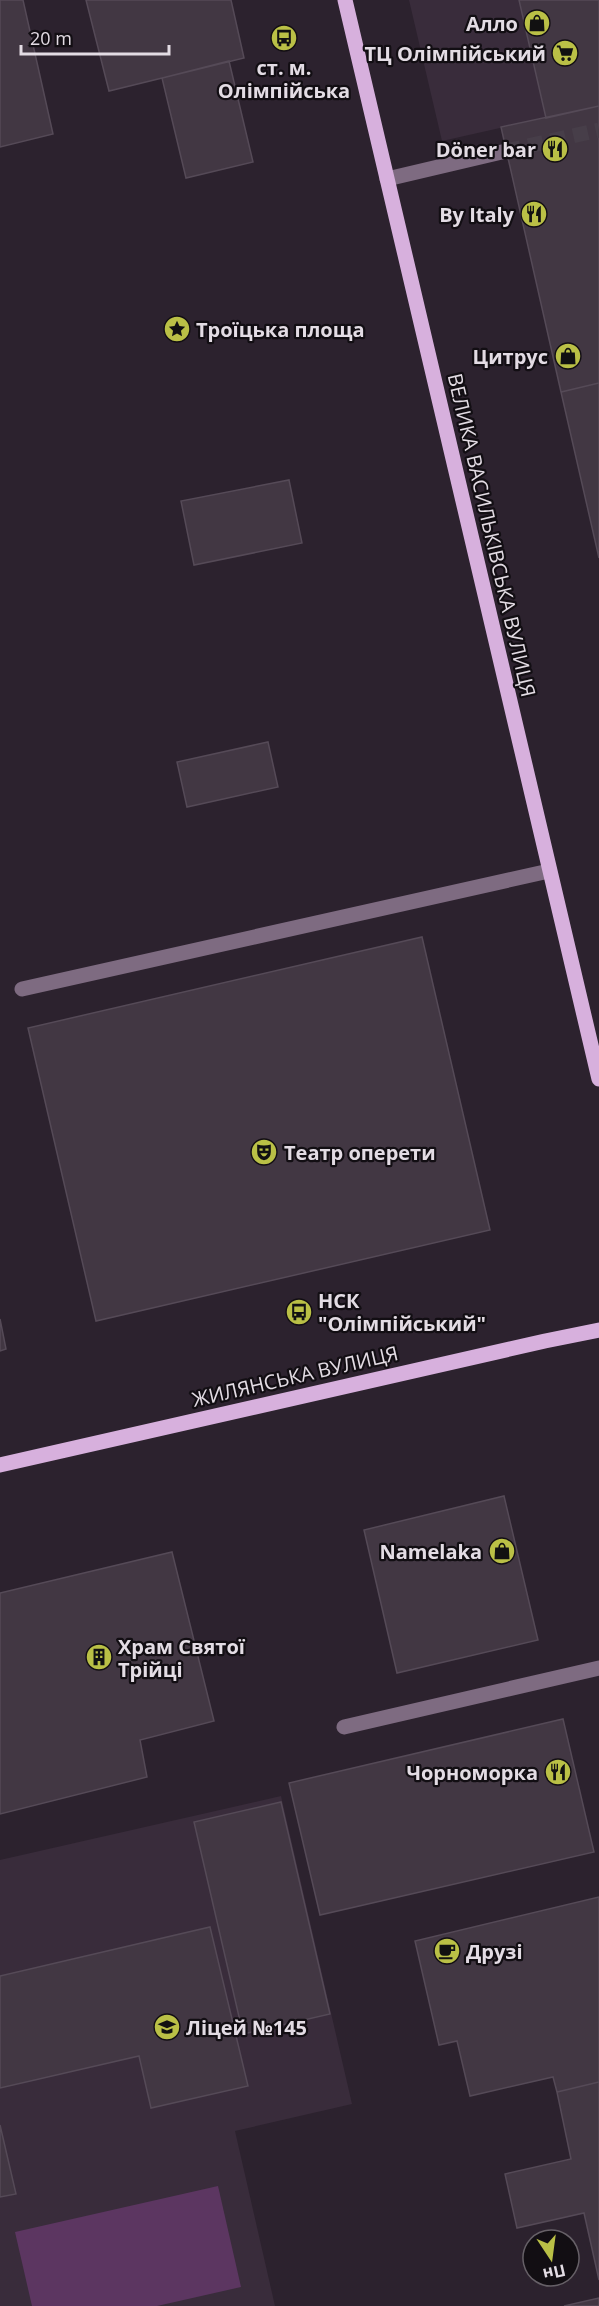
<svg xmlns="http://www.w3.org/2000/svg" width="599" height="2306" viewBox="0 0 599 2306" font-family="'Open Sans',sans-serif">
<rect width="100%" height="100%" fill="#2c222e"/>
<path fill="#392c3b" d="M409,0h190v106l-157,35z
M281,1796l71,308 -117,27 40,175h-275v-446z"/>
<path fill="#5c3661" d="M218,2186l23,101 -84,19h-125l-17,-74z"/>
<path fill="#423743" stroke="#554a57" stroke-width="1.5" d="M0,0h23l30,134 -53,13z
M86,0h145l13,58 -135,33z
M519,0h80v106l-53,12z
M229,61l24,101 -67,16 -24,-100z
M599,106v277l-38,9 -60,-265z
M599,383v175l-38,-166z
M289,480l13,63 -108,22 -13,-64z
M268,742l10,45 -91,20 -10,-45z
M422,937l68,293 -394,91 -68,-293z
M0,1319l6,30 -6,2z
M504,1496l34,144 -141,33 -33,-143z
M172,1552l42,169 -74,19 7,37 -147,37v-221z
M563,1719l31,133 -274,63 -31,-132z
M281,1802l49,212 -87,20 -49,-212z
M599,1897v185l-42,10 -4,-15 -83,19 -13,-55 -18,4 -24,-104z
M210,1927l38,159 -97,22 -12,-52 -139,32v-112z
M599,2082v198l-15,-67 -67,15 -12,-54 66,-15 -14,-67z
M0,2125l16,69 -16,3z
M599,2298v8h-35z"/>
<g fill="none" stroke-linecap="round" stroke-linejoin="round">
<path stroke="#473e49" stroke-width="15" stroke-dasharray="15 8" stroke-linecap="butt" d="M506,151l93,-21"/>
<path stroke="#7e6b81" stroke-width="15" d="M387,179l119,-28
M22,989l527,-118
M344,1727l255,-59"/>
<path stroke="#d7b0dd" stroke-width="15" d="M345,0l254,1079
M0,1465l545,-124 54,-11"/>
</g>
<defs>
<symbol id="shop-disc" viewBox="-11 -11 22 22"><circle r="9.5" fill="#bac046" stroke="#120e13"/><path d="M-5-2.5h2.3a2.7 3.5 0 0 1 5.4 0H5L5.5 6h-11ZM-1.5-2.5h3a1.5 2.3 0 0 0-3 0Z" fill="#111"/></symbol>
<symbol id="bus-disc" viewBox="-11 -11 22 22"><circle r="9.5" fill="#bac046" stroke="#120e13"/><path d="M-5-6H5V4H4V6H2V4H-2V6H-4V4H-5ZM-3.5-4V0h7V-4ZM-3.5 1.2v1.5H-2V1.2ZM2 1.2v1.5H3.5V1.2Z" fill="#111"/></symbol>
<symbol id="supermarket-disc" viewBox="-11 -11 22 22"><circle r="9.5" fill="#bac046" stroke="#120e13"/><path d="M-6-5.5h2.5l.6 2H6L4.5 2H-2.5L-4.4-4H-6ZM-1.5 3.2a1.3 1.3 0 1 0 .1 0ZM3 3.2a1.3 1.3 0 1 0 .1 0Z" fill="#111"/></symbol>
<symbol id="restaurant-disc" viewBox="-11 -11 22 22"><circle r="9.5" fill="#bac046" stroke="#120e13"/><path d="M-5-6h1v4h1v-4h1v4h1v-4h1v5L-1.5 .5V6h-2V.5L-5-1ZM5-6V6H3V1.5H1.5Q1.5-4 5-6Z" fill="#111"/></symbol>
<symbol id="sight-disc" viewBox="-11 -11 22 22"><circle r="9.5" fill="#bac046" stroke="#120e13"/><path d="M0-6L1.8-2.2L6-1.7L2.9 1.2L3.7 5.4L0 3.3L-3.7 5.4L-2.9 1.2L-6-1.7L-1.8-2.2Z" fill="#111"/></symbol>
<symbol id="theatre-disc" viewBox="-11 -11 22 22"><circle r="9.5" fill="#bac046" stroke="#120e13"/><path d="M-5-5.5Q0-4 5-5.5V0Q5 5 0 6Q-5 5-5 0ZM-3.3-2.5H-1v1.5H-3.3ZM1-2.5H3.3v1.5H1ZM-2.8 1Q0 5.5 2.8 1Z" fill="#111"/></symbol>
<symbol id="building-disc" viewBox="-11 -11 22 22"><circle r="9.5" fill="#bac046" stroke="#120e13"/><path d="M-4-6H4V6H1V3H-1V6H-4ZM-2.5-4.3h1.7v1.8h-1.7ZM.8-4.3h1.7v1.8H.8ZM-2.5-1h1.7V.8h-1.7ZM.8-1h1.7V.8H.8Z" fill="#111"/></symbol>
<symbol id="cafe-disc" viewBox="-11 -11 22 22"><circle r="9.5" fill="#bac046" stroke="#120e13"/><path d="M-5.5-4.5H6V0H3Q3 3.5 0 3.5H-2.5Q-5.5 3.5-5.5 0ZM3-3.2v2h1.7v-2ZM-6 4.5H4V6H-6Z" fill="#111"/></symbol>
<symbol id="school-disc" viewBox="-11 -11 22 22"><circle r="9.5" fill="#bac046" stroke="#120e13"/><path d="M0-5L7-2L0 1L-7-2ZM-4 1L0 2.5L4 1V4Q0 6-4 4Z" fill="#111"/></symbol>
</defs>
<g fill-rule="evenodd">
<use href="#shop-disc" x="522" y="8" width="30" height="30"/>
<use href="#bus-disc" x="269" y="23" width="30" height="30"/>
<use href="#supermarket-disc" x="550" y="38" width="30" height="30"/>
<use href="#restaurant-disc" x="540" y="134" width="30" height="30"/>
<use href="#restaurant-disc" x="519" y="199" width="30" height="30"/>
<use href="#sight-disc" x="162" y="314" width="30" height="30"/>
<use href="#shop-disc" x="553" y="341" width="30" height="30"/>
<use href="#theatre-disc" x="249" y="1137" width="30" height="30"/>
<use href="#bus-disc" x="284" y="1297" width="30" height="30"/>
<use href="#shop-disc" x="487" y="1536" width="30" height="30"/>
<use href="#building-disc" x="84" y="1642" width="30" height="30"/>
<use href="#restaurant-disc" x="543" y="1757" width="30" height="30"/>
<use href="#cafe-disc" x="432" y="1936" width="30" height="30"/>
<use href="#school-disc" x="152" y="2012" width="30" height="30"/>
</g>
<g text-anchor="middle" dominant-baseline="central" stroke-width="4.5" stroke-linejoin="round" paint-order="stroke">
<g font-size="20" font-weight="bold" fill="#e3dce4" stroke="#120e13" text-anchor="end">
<text x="518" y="23">Алло</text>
<text x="546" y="53">ТЦ Олімпійський</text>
<text x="284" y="67" text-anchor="middle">ст. м.<tspan x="284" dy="23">Олімпійська</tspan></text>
<text x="536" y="149">Döner bar</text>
<text x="514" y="214">By Italy</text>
<text x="196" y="329" text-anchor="start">Троїцька площа</text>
<text x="548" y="356">Цитрус</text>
<text x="284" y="1152" text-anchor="start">Театр оперети</text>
<text x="318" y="1300" text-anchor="start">НСК<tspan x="318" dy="23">"Олімпійський"</tspan></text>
<text x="482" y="1551">Namelaka</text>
<text x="118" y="1646" text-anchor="start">Храм Святої<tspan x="118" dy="23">Трійці</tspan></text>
<text x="538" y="1772">Чорноморка</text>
<text x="466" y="1951" text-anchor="start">Друзі</text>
<text x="186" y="2027" text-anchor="start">Ліцей №145</text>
</g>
<g font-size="20" fill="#e3dce4" stroke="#120e13">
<text transform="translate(492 535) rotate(77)">ВЕЛИКА ВАСИЛЬКІВСЬКА ВУЛИЦЯ</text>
<text transform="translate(295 1376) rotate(-13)">ЖИЛЯНСЬКА ВУЛИЦЯ</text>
</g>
</g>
<g transform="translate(551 2258) rotate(167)"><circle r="28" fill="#120e13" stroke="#666067" stroke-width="1.5"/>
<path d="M0-4.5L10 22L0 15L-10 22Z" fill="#bac046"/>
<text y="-9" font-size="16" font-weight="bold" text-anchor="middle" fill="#e3dce4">Пн</text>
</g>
<path d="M21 45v9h148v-9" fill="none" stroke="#e3dce4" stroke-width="3"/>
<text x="30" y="45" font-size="18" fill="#e3dce4" stroke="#120e13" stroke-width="4.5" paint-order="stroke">20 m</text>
</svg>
